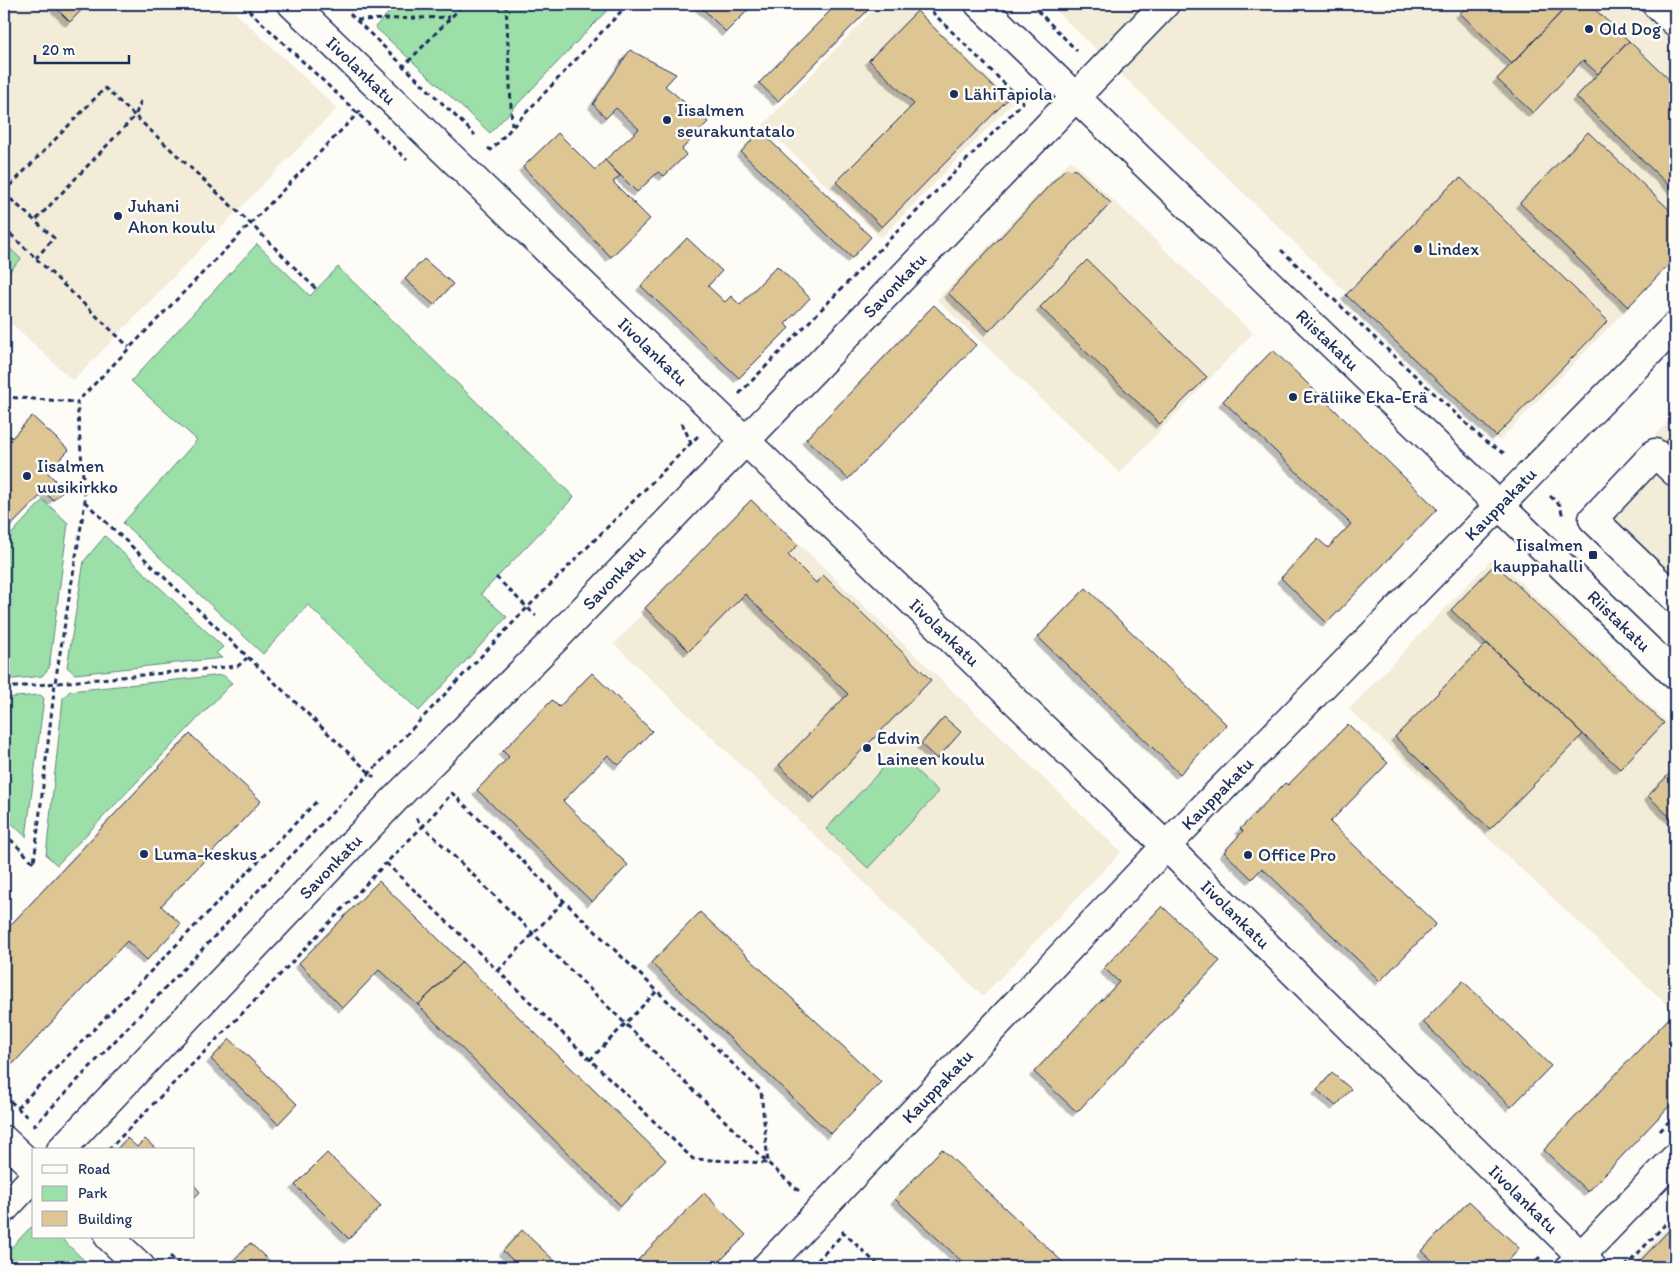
<svg xmlns="http://www.w3.org/2000/svg" width="1679" height="1271" viewBox="0 0 1679 1271" font-family="Itim,sans-serif">
<defs>
<filter id="shadow"><feDropShadow dx="-4.5" dy="4.5" stdDeviation="0" flood-color="#0004"/></filter>
</defs>
<rect width="100%" height="100%" fill="#fdfcf7"/>
<filter id="ink" filterUnits="userSpaceOnUse"><feTurbulence type="fractalNoise" baseFrequency=".02" numOctaves="2"/><feDisplacementMap in="SourceGraphic" scale="10" xChannelSelector="R" yChannelSelector="G"/><feConvolveMatrix kernelMatrix="1 2 1 2 8 2 1 2 1" color-interpolation-filters="sRGB"/></filter>
<g filter="url(#ink)">
<path fill="#f3ecd9" d="M4,4h222l111,104 -264,273 -61,-57 -8,8z
M879,4h32l102,98 -132,136 -118,-113z
M1049,4h626v255l-176,182z
M1071,160l182,173 -133,140 -183,-173z
M1675,415v192l-98,-92z
M752,499l369,353 -138,144 -369,-352z
M1494,557l181,173v282l-326,-303z
M1675,1219v48h-37l-5,-4z"/>
<path fill="#9ddfa9" stroke="#5c8784" d="M397,4h216l-123,129 -115,-106z
M4,243l17,16 -17,18z
M257,244l53,52 28,-29 236,230 -93,97 26,23 -88,94 -111,-106 -45,49 -140,-131 74,-83 -66,-59z
M43,500l25,23 -19,145 -7,8 -38,4v-138z
M105,536l118,111 -7,6 6,5 -147,16 -8,-7 17,-106z
M223,675l9,8 -175,182 -11,-10 17,-157 7,-7z
M40,695l4,3 -18,139 -22,-21v-118z
M897,753l42,39 -71,76 -42,-39z
M34,1227v10h26l31,30h-87v-12l26,-27z"/>
<path fill="#ddc594" stroke="#1b2f5e" filter="url(#shadow)" d="M52,4h35l-17,18z
M698,4h56l-28,28z
M837,4h37l-96,97 -19,-18z
M1470,4h99l-57,60 -52,-51z
M1569,4h20l40,37 -31,33 -15,-14 -50,53 -36,-34z
M917,11l90,89 -125,127 -46,-45 78,-78 -45,-44z
M1629,41l46,44v106l-99,-94z
M630,50l46,24 -11,12 43,36 -26,27 4,6 -22,21 -6,-4 -21,20 -32,-32 34,-31 -23,-21 -10,10 -13,-14z
M760,131l111,106 -19,21 -111,-106z
M1588,132l87,83v43l-47,49 -108,-104z
M558,133l37,37 10,-10 15,16 -7,6 37,37 -39,38 -88,-90z
M1065,169l11,1 35,33 -122,128 -41,-38z
M1461,178l147,143 -112,115 -150,-141 106,-111z
M687,238l35,33 -14,15 17,16 6,-6 9,9 37,-39 33,32 -25,26 4,4 -50,50 -98,-92z
M424,259l29,25 -19,21 -29,-26z
M1087,260l120,117 -47,47 -120,-117z
M934,305l42,40 -128,134 -42,-40z
M1273,350l164,159 -110,114 -46,-45 37,-39 10,9 23,-24 -128,-123z
M32,416l37,34 -22,22 8,8 -3,3 10,9 -9,8 -9,-8 -40,41v-103l8,8z
M1675,432v40l-20,-19z
M751,500l47,45 -10,10 28,28 7,-8 108,105 -117,119 -35,-34 69,-71 -103,-100 -56,57 -44,-43z
M1495,564l169,159 -44,46 -169,-159z
M1086,588l141,137 -47,49 -142,-137z
M1487,643l96,91 -93,95 -95,-92z
M592,673l60,58 -33,34 -11,-10 -45,46 65,64 -36,37 -115,-112 32,-33 -6,-6 49,-51 7,7z
M944,717l17,15 -24,27 -16,-15z
M1348,724l40,39 -58,59 106,102 -56,57 -118,-113 -10,11 -28,-27 19,-21 -3,-2 45,-46 3,2z
M190,734l71,67 -100,105 20,18 -34,36 -20,-19 -116,125 -7,-7v-127z
M1675,768v54l-27,-26z
M379,881l83,81 -44,43 -39,-35 -36,38 -44,-45z
M1162,906l58,55 -143,151 -43,-40 85,-90 -15,-14z
M700,912l181,170 -50,52 -180,-171z
M462,962l204,198 -45,46 -203,-201z
M1463,981l88,85 -40,41 -88,-85z
M1674,1013l1,87 -87,92 -44,-42z
M230,1039l67,65 -19,20 -67,-65z
M1332,1073l19,16 -15,17 -19,-16z
M127,1138l10,9 8,-8 12,11h-41z
M942,1149l126,118h-100l-73,-68z
M327,1153l54,53 -32,33 -54,-54z
M194,1185l6,7 -6,6z
M704,1193l42,42 -32,32h-76l-4,-3z
M1469,1201l50,47 -17,19h-69l3,-3 -14,-13z
M1675,1224v43h-30l-6,-5z
M522,1230l39,37h-41l-17,-16z
M250,1243l26,24h-49z"/>
<g fill="none" stroke-linecap="round" stroke-linejoin="round">
<defs>
<g id="minor">
<path id="s1" d="M292,4l874,842 426,421"/>
<path id="s2" d="M979,4l696,671"/>
<path d="M1656,4l19,18"/>
<path d="M1675,472l-20,-19 -62,66 82,79"/>
<path d="M4,1140l30,28"/>
<path id="s3" d="M61,1150l335,-352 162,-162 607,-632"/>
<path d="M4,1209l30,-32"/>
<path d="M109,1237l32,30"/>
<path id="s4" d="M766,1267l400,-421 509,-520"/>
<path d="M1570,1267l105,-109"/>
</g>
</defs>
<use href="#minor" stroke="#1b2f5e" stroke-width="31"/>
<path stroke="#1b2f5e" stroke-width="3" stroke-dasharray="5 4" stroke-linecap="butt" d="M242,4l165,156
M506,4l6,122
M1031,4l46,47
M350,14l125,121
M357,20l93,-3
M402,68l62,-64
M141,101l-6,15 117,109 64,64
M488,148l3,2 137,-146
M4,192l101,-104 30,28 -100,105
M4,193l50,45 -18,20
M4,228l125,119
M1281,250l205,192 21,13
M739,394l284,-292 -99,-98
M4,397l73,5
M682,423l9,20
M1550,496l10,9 3,12
M85,502l289,275
M496,577l40,39
M4,688l234,-22 9,-8
M416,818l7,8 -37,37 307,296 75,4 -7,-72 -309,-298 -29,33 345,337 31,28
M4,833l30,30 21,-180 30,-181 -8,-100 284,-292
M498,971l66,-70
M590,1060l67,-69
M4,1095l23,22
M17,1108l301,-308
M33,1127l494,-519 171,-172
M1660,1131l15,-16
M108,1150l167,-170 111,-117
M842,1231l38,36
M170,1256l12,11
M811,1267l33,-34
M1530,1267l10,-10
M1625,1267l50,-53"/>
<use href="#minor" stroke="#fdfcf7" stroke-width="28"/>
</g>
</g>
<g fill="#1b2f5e" stroke="#fdfcf7" stroke-width="2">
<circle cx="1589" cy="29" r="5"/>
<circle cx="954" cy="94" r="5"/>
<circle cx="667" cy="120" r="5"/>
<circle cx="118" cy="216" r="5"/>
<circle cx="1418" cy="249" r="5"/>
<circle cx="1293" cy="397" r="5"/>
<circle cx="27" cy="476" r="5"/>
<rect x="1588" y="550" width="10" height="10" rx="2.5"/>
<circle cx="867" cy="748" r="5"/>
<circle cx="144" cy="854" r="5"/>
<circle cx="1248" cy="855" r="5"/>
</g>
<g text-anchor="middle" dominant-baseline="central" stroke-width="5" stroke-linejoin="round" paint-order="stroke">
<g font-size="18" fill="#1b2f5e" stroke="#fdfcf7" text-anchor="start">
<text x="1599" y="29">Old Dog</text>
<text x="964" y="94">LähiTapiola</text>
<text x="677" y="110">Iisalmen<tspan x="677" dy="21">seurakuntatalo</tspan></text>
<text x="128" y="206">Juhani<tspan x="128" dy="21">Ahon koulu</tspan></text>
<text x="1428" y="249">Lindex</text>
<text x="1303" y="397">Eräliike Eka-Erä</text>
<text x="37" y="466">Iisalmen<tspan x="37" dy="21">uusikirkko</tspan></text>
<text x="1583" y="545" text-anchor="end">Iisalmen<tspan x="1583" dy="21">kauppahalli</tspan></text>
<text x="877" y="738">Edvin<tspan x="877" dy="21">Laineen koulu</tspan></text>
<text x="154" y="854">Luma-keskus</text>
<text x="1258" y="855">Office Pro</text>
</g>
<g font-size="18" fill="#1b2f5e" stroke="#fdfcf7">
<text stroke="none"><textPath href="#s1" startOffset="96">Iivolankatu</textPath></text>
<text stroke="none"><textPath href="#s3" startOffset="1201">Savonkatu</textPath></text>
<text stroke="none"><textPath href="#s2" startOffset="484">Riistakatu</textPath></text>
<text stroke="none"><textPath href="#s1" startOffset="501">Iivolankatu</textPath></text>
<text stroke="none"><textPath href="#s4" startOffset="1059">Kauppakatu</textPath></text>
<text stroke="none"><textPath href="#s3" startOffset="796">Savonkatu</textPath></text>
<text stroke="none"><textPath href="#s2" startOffset="889">Riistakatu</textPath></text>
<text stroke="none"><textPath href="#s1" startOffset="906">Iivolankatu</textPath></text>
<text stroke="none"><textPath href="#s4" startOffset="654">Kauppakatu</textPath></text>
<text stroke="none"><textPath href="#s3" startOffset="391">Savonkatu</textPath></text>
<text stroke="none"><textPath href="#s1" startOffset="1311">Iivolankatu</textPath></text>
<text stroke="none"><textPath href="#s4" startOffset="249">Kauppakatu</textPath></text>
<text stroke="none"><textPath href="#s1" startOffset="1716">Iivolankatu</textPath></text>
</g>
</g>
<rect width="1679" height="1271" fill="none" stroke="#fdfcf7" stroke-width="20"/>
<rect x="10" y="10" width="1659" height="1251" fill="none" stroke="#1b2f5e" stroke-width="2" filter="url(#ink)"/>
<rect x="32" y="1148" width="162" height="90" fill="#fdfcf7" stroke="#a3aaba"/>
<rect x="42" y="1165" width="25" height="8" fill="#fdfcf7" stroke="#a3aaba"/>
<text x="78" y="1174" font-size="15" fill="#1b2f5e">Road</text>
<rect x="42" y="1186" width="25" height="15" fill="#9ddfa9" stroke="#a3aaba"/>
<text x="78" y="1198" font-size="15" fill="#1b2f5e">Park</text>
<rect x="42" y="1211" width="25" height="15" fill="#ddc594" stroke="#a3aaba"/>
<text x="78" y="1224" font-size="15" fill="#1b2f5e">Building</text>
<path d="M35 55v8h94v-8" fill="none" stroke="#1b2f5e" stroke-width="2.5"/>
<text x="42" y="55" font-size="15" fill="#1b2f5e" stroke="#fdfcf7" stroke-width="4" paint-order="stroke">20 m</text>
</svg>
